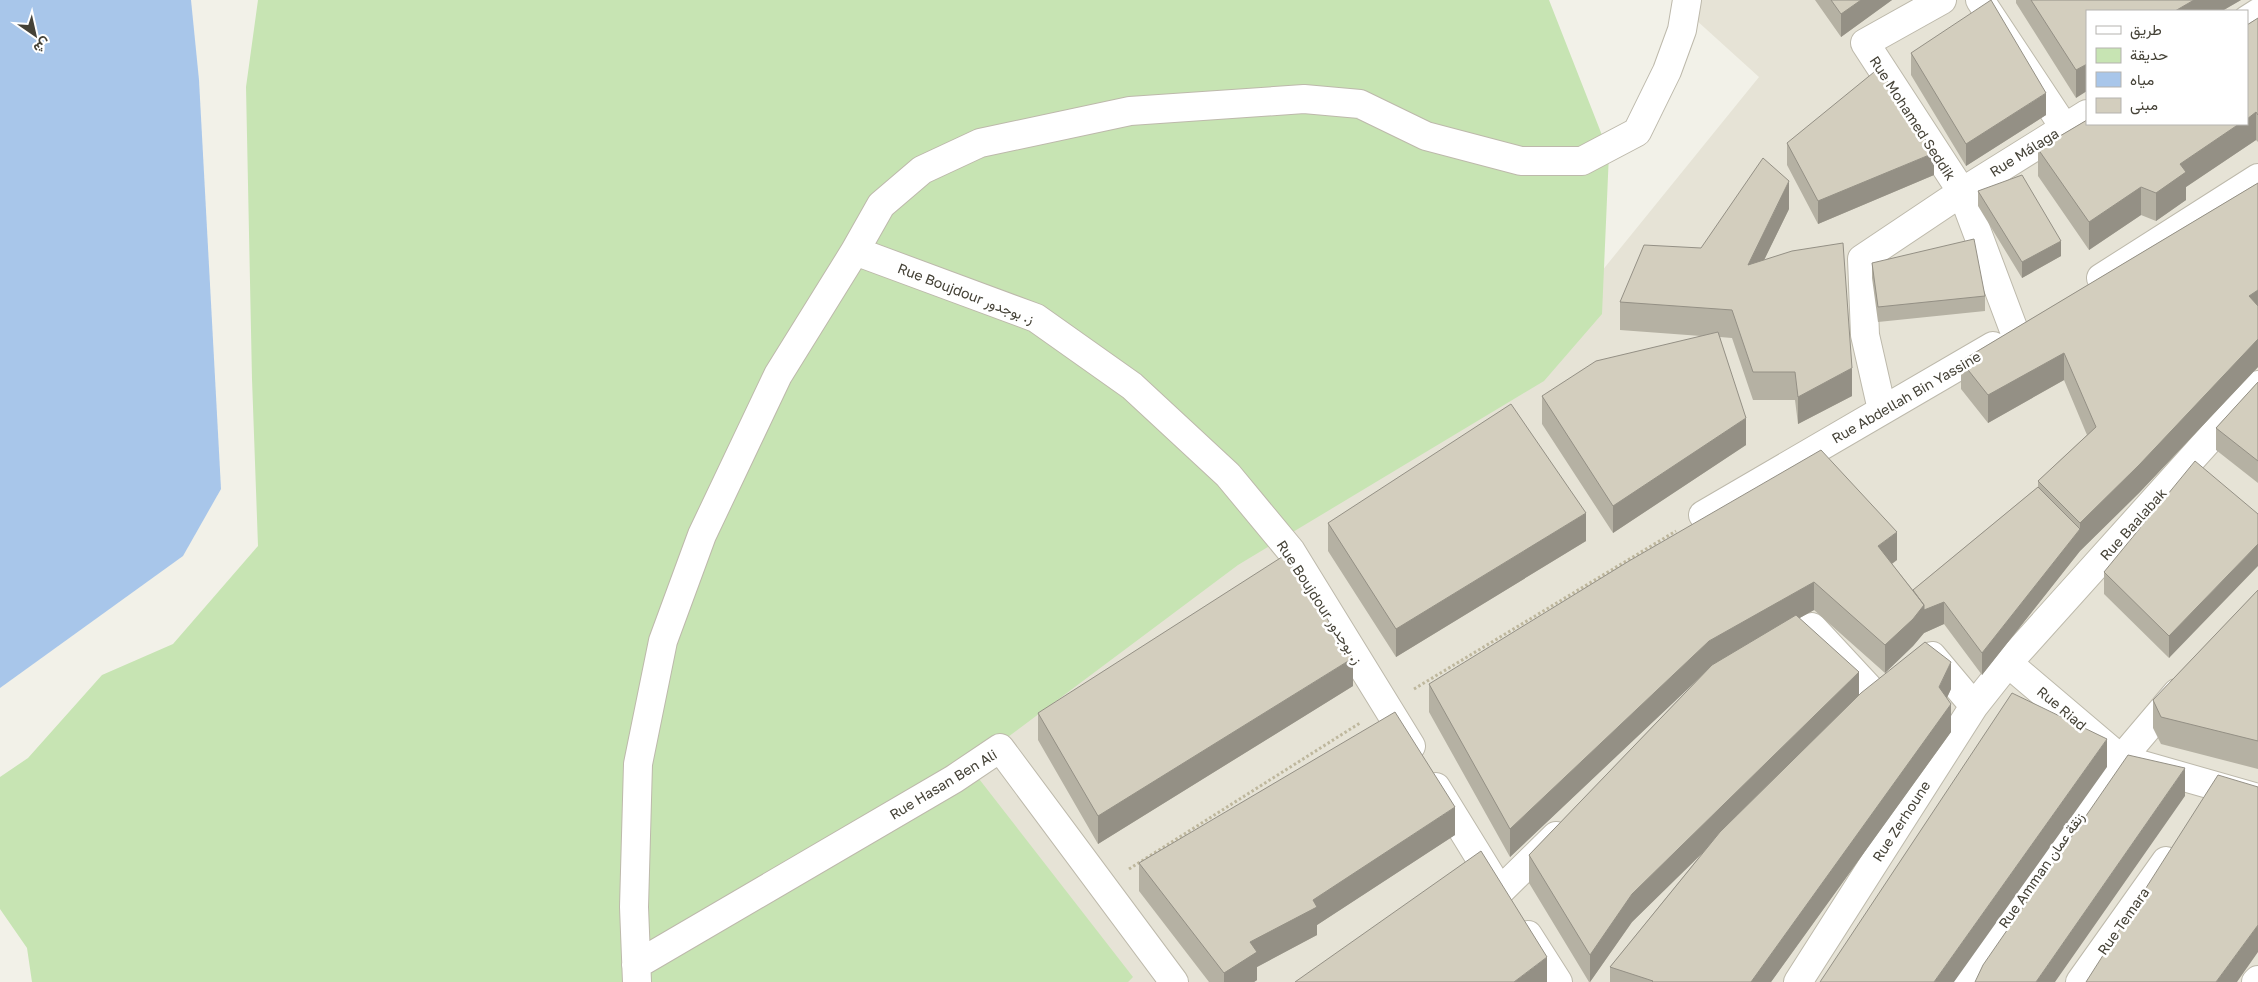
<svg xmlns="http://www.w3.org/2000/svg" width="2258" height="982" viewBox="0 0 2258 982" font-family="'Golos Text',Vazirmatn,sans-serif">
<rect width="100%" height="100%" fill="#f2f1e8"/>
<path fill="#e6e3d6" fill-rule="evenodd" d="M1674,0h584v982h-1533l154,-153 684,-510 196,-242zM2087,11h160v113h-160z"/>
<path fill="#c7e4b3" d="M258,0h1291l60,153 -7,161 -58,67 -306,184 -269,201 164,211 -5,5h-1096l-5,-34 -27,-39v-132l28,-19 74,-83 71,-31 85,-98 -6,-167 -6,-292z"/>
<path fill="#a8c6ea" d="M0,0h191l8,80 22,409 -38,67 -183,132z"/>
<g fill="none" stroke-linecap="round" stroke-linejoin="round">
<defs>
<path id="street" d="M1942,0l-77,43 97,149 53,141
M1980,0l84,127
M2247,20l11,-7
M855,251l181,67 96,68 96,89 63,76 120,195
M2101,278l157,-100
M1882,410l-17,-75 -3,-76 100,-67 125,-78
M1703,515l290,-169
M1777,646l35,-19 65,70
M1924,662l8,-6 42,50
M2008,663l113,96 137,39
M1436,787l61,99
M1500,891l56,-55
M1528,935l30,47
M636,965l318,-186 46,-31 174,234
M637,982l-3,-75 4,-143 25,-123 39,-106 76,-160 77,-124 26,-46 41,-35 58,-27 150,-32 174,-12 56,5 66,32 95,25h61l55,-29 30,-61 15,-41 5,-30
M1798,982l176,-276 34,-43 250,-278
M1962,982l159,-223 56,-66
M2080,982l86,-121
M2256,982l2,-2"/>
</defs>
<use href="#street" stroke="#bdb9ab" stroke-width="30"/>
<path stroke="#beb79d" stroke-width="3" stroke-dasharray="2.5 2.5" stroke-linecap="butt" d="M1414,689l262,-158
M1129,869l231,-146"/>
<use href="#street" stroke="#fff" stroke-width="28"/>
</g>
<path fill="#b5b1a3" d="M1815,0h77l-51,37z
M2016,0h225l-19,11h-135l-11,87 -60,-95z
M2258,18v124l-2,-2 -70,47v13l-30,21 -15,-6 -52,35 -51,-74v-27z
M1911,53l135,62 -80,51 -55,-91z
M1787,143l147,32 -116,49 -31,-59z
M2258,183v184l-119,126 -59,58 -98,124 -38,-51 -20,9 -11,13 -28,27 -71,-63 -15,8 60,77 92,-6 -4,9 4,34 -180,250h-161v-15l94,-116 -72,71 -42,60h-1l-60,-99v-28l177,-184 -196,186 -81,-145v-28l468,-124 -5,4 21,26 125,-103v-6l49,-46 -23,-55 -76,43 -27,-34v-28z
M1978,191l83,65 -39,22 -44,-72z
M1789,209l-25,51 88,136 -54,28 -3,-24h-42l-21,-62 -12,-1 26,108 -133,88 -71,-109v-28l159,-60 -81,-6v-28l81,-54z
M1872,263l113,33v15l-107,11 -6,-44z
M2258,382v101l-42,-33v-22z
M2258,514l-89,144 -65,-64v-22z
M1328,523l258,18 -190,116 -68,-106z
M2258,590v179l-97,-25 -8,-16v-28z
M1353,686l-255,158 -60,-104v-27z
M1455,835l-138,90v10l-60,32v13l-3,2h-45l-70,-91v-28z"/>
<path fill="#949085" d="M1861,0h31l-51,37v-23z
M2194,0h47l-19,11h-47z
M2087,64v27l-11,7v-28z
M2046,93v22l-80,51v-22z
M2256,112v28l-70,47v13l-30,21v-28l24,-29 59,-40h8v-5z
M1934,153v22l-116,49v-23z
M1789,181v28l-41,84v-28z
M2141,187v28l-52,35v-28z
M2061,241v15l-39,22v-16z
M2258,290v28l-9,-22z
M2258,339v28l-119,126 -59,58 -98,124v-22l98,-124v-6z
M2064,353v27l-76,43v-28z
M1852,368v28l-54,28v-27z
M1746,418v27l-133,88v-27z
M1586,513v28l-190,116v-28z
M1897,532v28l-19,13v-27z
M2258,544v22l-89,92v-22z
M1814,582v28l-105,59 -199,188v-28l199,-188z
M1944,602v22l-20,9 -11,13 -28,27v-28l39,-40z
M1353,658v28l-255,158v-28z
M1951,662v27l-12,25v-27z
M1859,672v28l-227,222 -42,60v-27l42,-61z
M1951,704v28l-180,250h-20z
M2107,739v28l-153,215h-20z
M2185,768v28l-130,186h-19z
M1455,807v28l-138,90v10l-60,32v13l-3,2h-30v-9l26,-31 63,-42z
M2258,925v27l-21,30h-21z
M1547,957v25h-33z"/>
<path fill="#d3cebe" stroke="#949085" d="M1831,0h30l-20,14z
M1991,0l55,93 -80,51 -55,-91z
M2031,0h163l-19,11h-88v53l-11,6z
M2258,18v97l-2,-3 -9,7v-94z
M1879,68l55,85 -116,48 -31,-58z
M2087,120v4h152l-59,40 6,8 -30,21 -15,-6 -52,35 -51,-73z
M1763,158l26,23 -41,84 44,-14 51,-8 9,125 -54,29 -3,-25h-42l-21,-62 -112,-8 24,-57 57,3z
M2022,175l39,66 -39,21 -44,-71z
M2258,183v107l-9,6 9,10v33l-119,126 -59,58 -42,-42 58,-54 -32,-74 -76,42 -27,-34z
M1974,239l11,57 -107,11 -6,-44z
M1718,332l28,86 -133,88 -71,-110 54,-35z
M2258,382v79l-42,-33z
M1511,404l75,109 -190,116 -68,-106z
M1821,450l76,82 -19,14 46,59 -11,14 -28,26 -71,-63 -105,59 -199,188 -81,-145 200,-123z
M2195,461l63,53v30l-89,92 -65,-64z
M2038,487l42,42 -98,124 -38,-51 -20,8v-5l-11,-15z
M1285,555l68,103 -255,158 -60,-103z
M2258,590v151l-97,-24 -8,-17z
M1796,615l63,57 -227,222 -42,61 -61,-100 183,-190z
M1925,642l26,20 -12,25 12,17 -200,278h-99l1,-1 -43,-14 110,-135 141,-139z
M2012,693l95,46 -173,243h-114z
M1395,712l60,95 -142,93 4,7 -67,35 7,10 -33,21 -85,-110z
M2128,755l57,13 -149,214h-61l8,-17z
M2218,775l40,12v138l-42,57h-130z
M1481,851l66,106 -33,25h-219z"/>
<g text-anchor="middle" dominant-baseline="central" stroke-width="5" stroke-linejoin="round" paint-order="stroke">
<g font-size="14" fill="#454237" stroke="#fff">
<text transform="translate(1913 118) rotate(57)">Rue Mohamed Seddik</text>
<text transform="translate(2024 152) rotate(-32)">Rue Málaga</text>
<text transform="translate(966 293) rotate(21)">Rue Boujdour ز. بوجدور</text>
<text transform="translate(1906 397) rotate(-30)">Rue Abdellah Bin Yassine</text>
<text transform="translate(2133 524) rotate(-48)">Rue Baalabak</text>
<text transform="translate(1320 602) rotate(57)">Rue Boujdour ز. بوجدور</text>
<text transform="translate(2062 708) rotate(40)">Rue Riad</text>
<text transform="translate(943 784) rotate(-31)">Rue Hasan Ben Ali</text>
<text transform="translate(1901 821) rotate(-57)">Rue Zerhoune</text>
<text transform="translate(2041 870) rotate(-55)">Rue Amman زنقة عمان</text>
<text transform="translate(2123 921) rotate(-55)">Rue Temara</text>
</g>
</g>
<rect x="2086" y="10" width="162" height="115" fill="#ffffff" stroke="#b5b3af"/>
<rect x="2096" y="26" width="25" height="8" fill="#ffffff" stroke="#b5b3af"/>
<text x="2130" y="35" font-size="15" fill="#454237">طريق</text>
<rect x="2096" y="48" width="25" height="15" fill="#c7e4b3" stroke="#b5b3af"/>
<text x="2130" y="60" font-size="15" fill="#454237">حديقة</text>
<rect x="2096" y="72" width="25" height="15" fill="#a8c6ea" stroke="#b5b3af"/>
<text x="2130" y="85" font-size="15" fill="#454237">مياه</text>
<rect x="2096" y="98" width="25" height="15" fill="#d3cebe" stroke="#b5b3af"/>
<text x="2130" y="110" font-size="15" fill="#454237">مبنى</text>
<g transform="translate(35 35) rotate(146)" stroke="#ffffff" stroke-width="4" paint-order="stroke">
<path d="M0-4L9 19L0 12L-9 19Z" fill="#454237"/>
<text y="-8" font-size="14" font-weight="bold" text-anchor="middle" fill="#454237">ش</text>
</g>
</svg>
